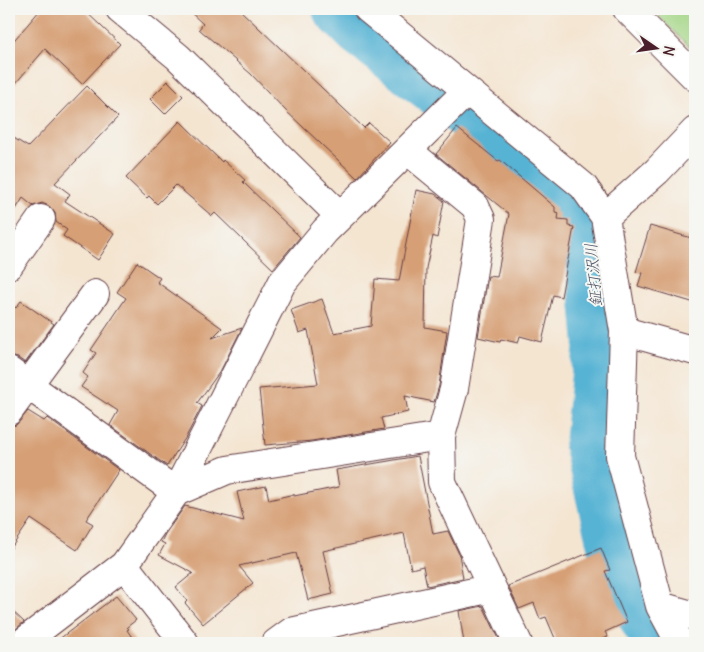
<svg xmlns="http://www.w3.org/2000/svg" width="704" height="652" viewBox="0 0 704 652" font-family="Delius,'Klee One',sans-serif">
<rect width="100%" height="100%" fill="#f6f6f2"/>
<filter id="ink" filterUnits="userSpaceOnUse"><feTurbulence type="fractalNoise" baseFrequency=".02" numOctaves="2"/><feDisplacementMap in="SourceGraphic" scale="10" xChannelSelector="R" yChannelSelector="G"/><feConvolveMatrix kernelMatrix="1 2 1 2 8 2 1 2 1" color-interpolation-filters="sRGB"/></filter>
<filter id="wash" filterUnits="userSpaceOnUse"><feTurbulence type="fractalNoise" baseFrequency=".0096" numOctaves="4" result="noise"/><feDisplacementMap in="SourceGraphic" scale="20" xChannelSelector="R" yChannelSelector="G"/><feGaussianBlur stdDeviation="1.12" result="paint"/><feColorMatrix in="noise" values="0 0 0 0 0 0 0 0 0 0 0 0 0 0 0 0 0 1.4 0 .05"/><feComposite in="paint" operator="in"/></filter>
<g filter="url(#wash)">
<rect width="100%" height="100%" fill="#f4e5d1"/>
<path fill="#a2d584" stroke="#767a58" d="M651,9h44v43z"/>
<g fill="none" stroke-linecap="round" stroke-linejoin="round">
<path stroke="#56b3d4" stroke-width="50" d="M337,9l22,22 206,160 24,41 10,112 -10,102 30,128 39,69"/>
</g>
<g id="blocks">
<path fill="#d69f75" d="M41,9h42l37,35 -38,40 -37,-35 -36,42v-45z
M187,9h52l125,119 5,-5 21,19 -33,36 -72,-68 -34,-36 -52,-45 4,-5z
M168,81l15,15 -18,18 -15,-15z
M87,86l31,31 -63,66 15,11 -5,7 50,33 -17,26 -35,-24 4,-6 -11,-8 -1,-9 -6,-7 -7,-3 -9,3 -10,-8 -14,22v-85l19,12z
M180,121l42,41 1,-2 22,20 -2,2 57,55 -27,32 -58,-56 -3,3 -36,-31 -19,19 -8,-8 -2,2 -21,-20z
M457,128l41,33 2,-1 55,47v5l4,1 -1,6 10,1v6l6,1 -13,70 -8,-2 -11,47 -22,-6 -2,7 -17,-4 -1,3 -22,-5 10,-61 9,1 12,-63 -73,-60z
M416,190l19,4 9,7 -7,37 -4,-2 -7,32 -1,59 22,4 -8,55 -5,16 -29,-6 3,16 -27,6 3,11 -72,12 -47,4 -6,-56 59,-5 -10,-54 -9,3 -8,-23 31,-11 12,34 37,-7 4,-47 24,2z
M650,226l45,13v64l-57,-17 4,-13 -6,-1z
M137,262l23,16 -3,4 65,46 -10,10 30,-10 -21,42 -24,33 5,3 -16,31 -19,29 -57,-41 8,-14 -37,-24 7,-10 -5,-4 13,-20 -5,-3 35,-52 -9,-6z
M21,301l33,23 -29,39 -7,-5 -9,-2v-54l7,6z
M28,411l16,10 3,-3 72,52 -33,50 7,4 -16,26 -46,-31 -22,32v-125l7,-1z
M418,456l15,78 15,-3 11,23 4,24 -36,8 -4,-20 -12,3 -7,-36 -81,18 10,43 -25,6 -12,-47 -57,13 14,17 -50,41 -18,-21 2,-2 -11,-14 17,-14 -34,-18 6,-11 -4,-2 4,-8 20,-28 59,15 -7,-29 29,-6 3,14 25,-6v2l45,-9 -3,-17z
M601,548l9,22 -5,1 22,51 -22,10 3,5 -15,6h-36l-11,-26 -6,2 -6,-16 -15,6 -11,-23z
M116,596l20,24 -9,7 2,2 -2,1 9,13h-82z
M483,606l18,37h-37l-5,-32z
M9,608l15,14 -15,13z"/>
</g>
</g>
<g filter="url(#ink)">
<use href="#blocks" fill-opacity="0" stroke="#643d44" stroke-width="1"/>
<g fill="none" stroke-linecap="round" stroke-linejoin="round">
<defs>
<path id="minor" d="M120,9l58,48 162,159
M368,9l215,177 22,31 19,114 -4,125 40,150 20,37
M627,9l68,68
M407,150l68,56 6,13 -27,170 -13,47
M605,217l52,-46 38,-40
M9,265l32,-46
M624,331l71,20
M9,371l167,121 106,-209 43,-52 142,-140
M9,411l86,-117
M124,565l61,78
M660,606l35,10
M22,643l102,-78 52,-73 51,-22 214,-34 1,46 76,161
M276,643l15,-11 201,-44"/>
</defs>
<use href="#minor" stroke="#643d44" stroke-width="30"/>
<use href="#minor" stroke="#fff" stroke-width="28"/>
</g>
</g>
<g text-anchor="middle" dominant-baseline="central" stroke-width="4" stroke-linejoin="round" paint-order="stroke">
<g font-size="16" font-style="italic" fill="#4e5366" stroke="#f6f6f2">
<text transform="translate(593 275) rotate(-95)">鉦打沢川</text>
</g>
</g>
<rect width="704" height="652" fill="none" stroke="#f6f6f2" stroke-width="30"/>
<g transform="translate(656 48) rotate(103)" stroke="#f6f6f2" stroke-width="4" paint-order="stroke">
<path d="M0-4L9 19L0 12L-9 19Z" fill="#4a1f2b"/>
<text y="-8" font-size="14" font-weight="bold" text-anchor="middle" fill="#4a1f2b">N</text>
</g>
</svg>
